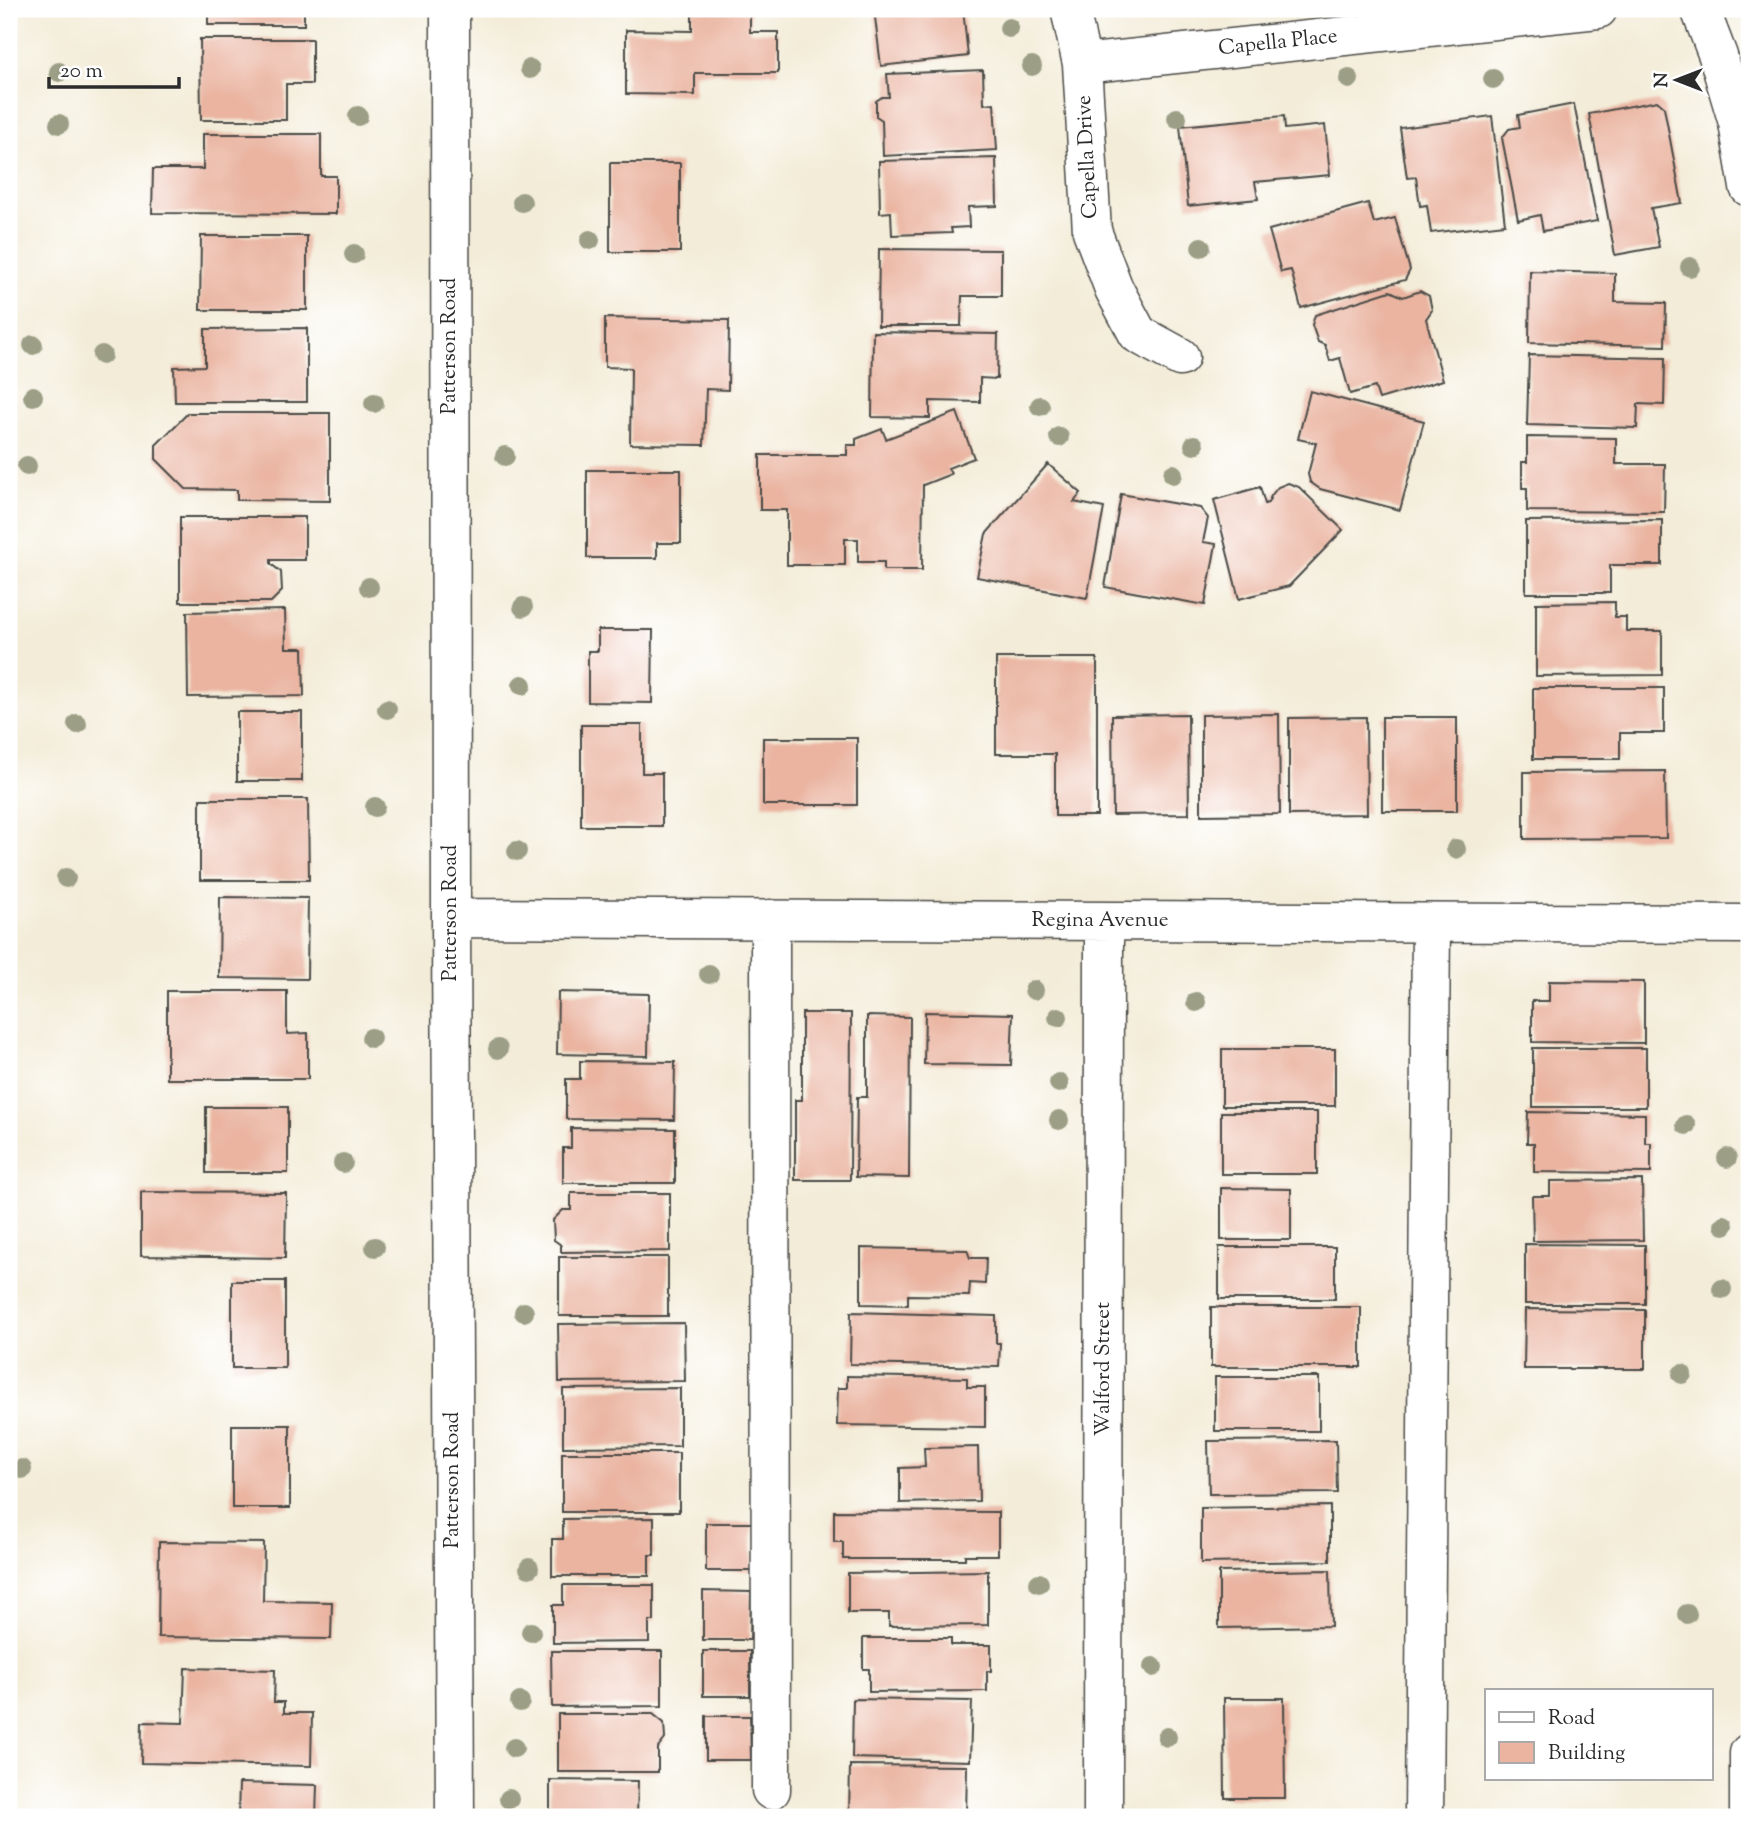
<svg xmlns="http://www.w3.org/2000/svg" width="1758" height="1826" viewBox="0 0 1758 1826" font-family="'Sorts Mill Goudy',serif">
<rect width="100%" height="100%" fill="#fff"/>
<filter id="ink" filterUnits="userSpaceOnUse"><feTurbulence type="fractalNoise" baseFrequency=".0143" numOctaves="2"/><feDisplacementMap in="SourceGraphic" scale="14" xChannelSelector="R" yChannelSelector="G"/><feConvolveMatrix kernelMatrix="1 2 1 2 8 2 1 2 1" color-interpolation-filters="sRGB"/></filter>
<filter id="wash" filterUnits="userSpaceOnUse"><feTurbulence type="fractalNoise" baseFrequency=".00686" numOctaves="4" result="noise"/><feDisplacementMap in="SourceGraphic" scale="28" xChannelSelector="R" yChannelSelector="G"/><feGaussianBlur stdDeviation="1.57" result="paint"/><feColorMatrix in="noise" values="0 0 0 0 0 0 0 0 0 0 0 0 0 0 0 0 0 1.4 0 .05"/><feComposite in="paint" operator="in"/></filter>
<g filter="url(#wash)">
<rect width="100%" height="100%" fill="#f3ecd8"/>
<g id="blocks">
<path fill="#eab4a0" d="M208,9h96v16h-96z
M692,9h58v23h28v41h-83v22l-69,-1v-64l66,1z
M874,9h89l5,47 -87,10z
M200,39h112v45h-26v36h-85z
M983,70l1,34 10,-1 3,47 -114,6 -1,-36 -6,-4v-15l6,-4h7l-2,-23z
M1657,101l7,6 18,96 -31,5 8,39 -44,8 -26,-141z
M1574,104l23,117 -54,10 -3,-16 -22,5 -16,-82 7,-9 11,-2 -2,-12z
M1284,116l1,13 40,-4 5,50 -75,7 3,17 -70,7 -8,-80z
M1492,116l13,108 -74,9 -4,-28 -7,1 -4,-29 -9,1 -7,-50z
M203,134h118v42h15v38l-184,-1 1,-44h50z
M996,158l1,48 -29,1 1,20 -18,1 1,5 -60,2 -1,-23 -11,1 -1,-52z
M610,163h70v89h-70z
M1368,203l6,20 21,-5 15,52 -5,10 -104,28 -10,-38 -10,2 -12,-42z
M201,236h106v74h-107z
M879,249l122,1v46h-39l-1,30h-83z
M1530,271l85,2v29l51,1 -1,43 -136,-3z
M1390,291l13,6 17,-6 9,5 3,14 -6,9 17,61 -64,19 -4,-12 -25,7 -10,-36 -10,3 -5,-16 -7,-3 -6,-17 3,-10z
M605,318l124,2 -1,70 -22,-1 -2,56 -74,-1 1,-76 -26,-1z
M307,328v74h-132l-1,-35 31,-1v-37z
M873,332l125,2 -1,45 -17,-1v24l-50,-1v17l-58,-1z
M1529,355l136,3 -1,47 -26,-1 -1,24 -110,-3z
M1310,391l114,30 -24,89 -80,-21 -10,-7 -2,-8 8,-31 -18,-4z
M957,412l17,46 -26,10 3,6 -28,11 -1,85h-38v-8h-26v-23h-13v26h-58v-55h-27v-55h87v-10h9v-6l26,-10 4,10z
M188,413h142v88l-93,-1v-10l-51,-1 -30,-30v-14z
M1527,437l89,1v26h49l-1,48 -137,-1v-23h-5v-26h5z
M1048,464l33,29 -7,9 30,6 -17,90 -110,-21 9,-43z
M587,470h94v73h-24v15h-70z
M1288,483l11,4 44,43 -54,56 -50,13 -25,-99 46,-13 5,17 3,-1 3,-7 7,-9z
M1121,494l79,14 8,10 -5,24 13,2 -11,61 -100,-18z
M180,517h125v43h-34v4l10,8 1,19 -11,11h-91z
M1662,520v45h-52v28h-84v-72z
M1615,602v15h11v14h36v44l-126,1v-73z
M285,610l1,38h17l1,48 -116,1 -1,-85z
M598,630h55l-1,73 -64,-1v-51h10z
M996,658h101v158h-42v-62h-59z
M1533,688h131v45h-44v26h-87z
M237,712h65v69h-65z
M1188,714l1,100 -76,1 -1,-100z
M1279,714l1,100 -79,1v-100z
M1366,717l1,97 -78,1v-97z
M1382,717h75v94h-75z
M581,725h61v48h20v53h-81z
M763,738h94v67h-94z
M1665,771l1,67 -142,1v-67z
M200,799h108l1,81h-109z
M220,897l88,1 -1,81 -88,-1z
M1549,981l95,1v61l-112,-1v-41h17z
M167,991h120v43l21,-1v46h-141z
M558,992l91,2 -1,62 -91,-2z
M925,1012l88,2 -2,51 -87,-1z
M802,1013h49l-1,167h-55v-80h7z
M867,1016l43,1 -1,161 -53,-1 1,-80h10z
M1533,1048h113v59h-113z
M1222,1049h113v57h-113z
M580,1061l95,1 -1,58 -108,-1v-40h14z
M206,1107h82v66h-82z
M1221,1112h96v62h-96z
M1528,1112l117,2v29h6v30l-117,-1v-29h-7z
M571,1128l104,1v54h-112v-35h8z
M1642,1180l1,60 -110,1 -1,-45h18v-15z
M1221,1188l70,1v51h-70z
M141,1192l145,1 -1,65 -144,-2z
M571,1193h99v58l-109,1v-7l-7,-5 -1,-20 10,-10h8z
M1525,1244l120,1v59h-120z
M1219,1247h116v52h-116z
M861,1248l106,2 3,8h16l-1,26 -15,-1 -1,13 -61,-1v10l-47,-1z
M559,1257h109v59h-109z
M232,1281h53v87h-53z
M1211,1307h150v60h-150z
M1525,1309l120,1v59h-121z
M851,1312l145,4v27h4l-1,24 -149,-3z
M684,1323l1,58 -126,1 -1,-58z
M847,1376l120,2v9h18v40l-148,-2 1,-37h9z
M1215,1377h104v54h-104z
M680,1388v58l-117,1v-58z
M232,1425h58v83h-58z
M1336,1440l1,53 -128,1 -1,-53z
M978,1447l1,54 -79,2v-35l25,-1 -1,-19z
M562,1453h117v59h-117z
M1330,1506v55l-129,2v-55z
M834,1511l164,1v43h-33v4h-122v-17h-9z
M654,1518v37h-5v21h-97v-37h11v-20z
M706,1523h46v48h-46z
M159,1542l105,1 -1,58 69,1 -1,37 -173,-2z
M1330,1570l1,56 -112,2v-56z
M988,1571v54l-99,1v-13h-41v-40z
M563,1585h91v36h-5v21l-96,1v-38h10z
M703,1591l48,1 -1,48h-47z
M863,1638h88v7h40v26h-4v20l-118,1v-23h-6z
M551,1651h111v55l-110,1z
M703,1651h47v45h-47z
M185,1668l90,2 -1,32h10v11h28l-1,53 -170,-3 1,-41 41,1z
M1224,1698h60l1,100h-60z
M853,1699l119,2 -2,60 -118,-3z
M558,1714h95l11,9 1,16 -7,9v24h-100z
M706,1716h44l1,44h-45z
M850,1765l117,1 -1,51h-117z
M550,1780l88,1 -1,36h-87z
M239,1783l78,2 -1,32h-78z"/>
</g>
</g>
<g filter="url(#ink)">
<use href="#blocks" fill-opacity="0" stroke="#494845" stroke-width="2"/>
<g fill="none" stroke-linecap="round" stroke-linejoin="round">
<defs>
<path id="minor" d="M450,9l1,909 4,899
M1070,9l12,55 10,167 22,58 24,45 42,23
M1700,9l18,47 20,67 11,64
M1082,64l516,-55
M451,918l1298,6
M770,919l1,871
M1103,1817l1,-896
M1424,1817l7,-894
M1749,1817v-64"/>
</defs>
<use href="#minor" stroke="#494845" stroke-width="41"/>
<use href="#minor" stroke="#fff" stroke-width="38"/>
</g>
<g fill="#9c9f86">
<circle cx="1009" cy="28" r="10"/>
<circle cx="1032" cy="66" r="10"/>
<circle cx="530" cy="69" r="10"/>
<circle cx="59" cy="72" r="10"/>
<circle cx="1349" cy="79" r="10"/>
<circle cx="1493" cy="79" r="10"/>
<circle cx="358" cy="116" r="10"/>
<circle cx="1177" cy="118" r="10"/>
<circle cx="59" cy="124" r="10"/>
<circle cx="522" cy="202" r="10"/>
<circle cx="590" cy="240" r="10"/>
<circle cx="1201" cy="247" r="10"/>
<circle cx="354" cy="254" r="10"/>
<circle cx="1690" cy="267" r="10"/>
<circle cx="33" cy="345" r="10"/>
<circle cx="102" cy="355" r="10"/>
<circle cx="33" cy="396" r="10"/>
<circle cx="374" cy="403" r="10"/>
<circle cx="1040" cy="406" r="10"/>
<circle cx="1059" cy="437" r="10"/>
<circle cx="1194" cy="445" r="10"/>
<circle cx="505" cy="456" r="10"/>
<circle cx="27" cy="466" r="10"/>
<circle cx="1173" cy="474" r="10"/>
<circle cx="369" cy="587" r="10"/>
<circle cx="523" cy="607" r="10"/>
<circle cx="522" cy="685" r="10"/>
<circle cx="387" cy="709" r="10"/>
<circle cx="77" cy="724" r="10"/>
<circle cx="375" cy="807" r="10"/>
<circle cx="1456" cy="849" r="10"/>
<circle cx="517" cy="851" r="10"/>
<circle cx="66" cy="878" r="10"/>
<circle cx="709" cy="974" r="10"/>
<circle cx="1034" cy="990" r="10"/>
<circle cx="1196" cy="1002" r="10"/>
<circle cx="1058" cy="1017" r="10"/>
<circle cx="371" cy="1038" r="10"/>
<circle cx="498" cy="1049" r="10"/>
<circle cx="1059" cy="1083" r="10"/>
<circle cx="1059" cy="1120" r="10"/>
<circle cx="1686" cy="1125" r="10"/>
<circle cx="1727" cy="1158" r="10"/>
<circle cx="343" cy="1163" r="10"/>
<circle cx="1724" cy="1225" r="10"/>
<circle cx="375" cy="1247" r="10"/>
<circle cx="1722" cy="1289" r="10"/>
<circle cx="524" cy="1312" r="10"/>
<circle cx="1682" cy="1374" r="10"/>
<circle cx="22" cy="1469" r="10"/>
<circle cx="529" cy="1568" r="10"/>
<circle cx="1039" cy="1583" r="10"/>
<circle cx="1687" cy="1614" r="10"/>
<circle cx="531" cy="1632" r="10"/>
<circle cx="1153" cy="1667" r="10"/>
<circle cx="520" cy="1702" r="10"/>
<circle cx="1167" cy="1737" r="10"/>
<circle cx="514" cy="1748" r="10"/>
<circle cx="509" cy="1799" r="10"/>
</g>
</g>
<g text-anchor="middle" dominant-baseline="central" stroke-width="5" stroke-linejoin="round" paint-order="stroke">
<g font-size="21" fill="#2b2b2b" stroke="#fff">
<text transform="translate(1278 43) rotate(-6)">Capella Place</text>
<text transform="translate(1088 157) rotate(-93)">Capella Drive</text>
<text transform="translate(450 346) rotate(-90)">Patterson Road</text>
<text transform="translate(451 913) rotate(-90)">Patterson Road</text>
<text x="1100" y="921">Regina Avenue</text>
<text transform="translate(1104 1369) rotate(-90)">Walford Street</text>
<text transform="translate(453 1480) rotate(-90)">Patterson Road</text>
</g>
</g>
<rect width="1758" height="1826" fill="none" stroke="#fff" stroke-width="35"/>
<rect x="1485" y="1689" width="228" height="91" fill="#ffffff" stroke="#aaaaaa" stroke-width="2"/>
<rect x="1499" y="1712" width="35" height="10" fill="#ffffff" stroke="#aaaaaa" stroke-width="2"/>
<text x="1548" y="1724" font-size="21" fill="#2b2b2b">Road</text>
<rect x="1499" y="1742" width="35" height="21" fill="#eab4a0" stroke="#aaaaaa" stroke-width="2"/>
<text x="1548" y="1759" font-size="21" fill="#2b2b2b">Building</text>
<g transform="translate(1677 80) rotate(270)" stroke="#ffffff" stroke-width="5" paint-order="stroke">
<path d="M0-5L12 26L0 18L-12 26Z" fill="#2b2b2b"/>
<text y="-10" font-size="19" font-weight="bold" text-anchor="middle" fill="#2b2b2b">N</text>
</g>
<path d="M49 77v10h130v-10" fill="none" stroke="#2b2b2b" stroke-width="3.5"/>
<text x="60" y="77" font-size="21" fill="#2b2b2b" stroke="#ffffff" stroke-width="5" paint-order="stroke">20 m</text>
</svg>
